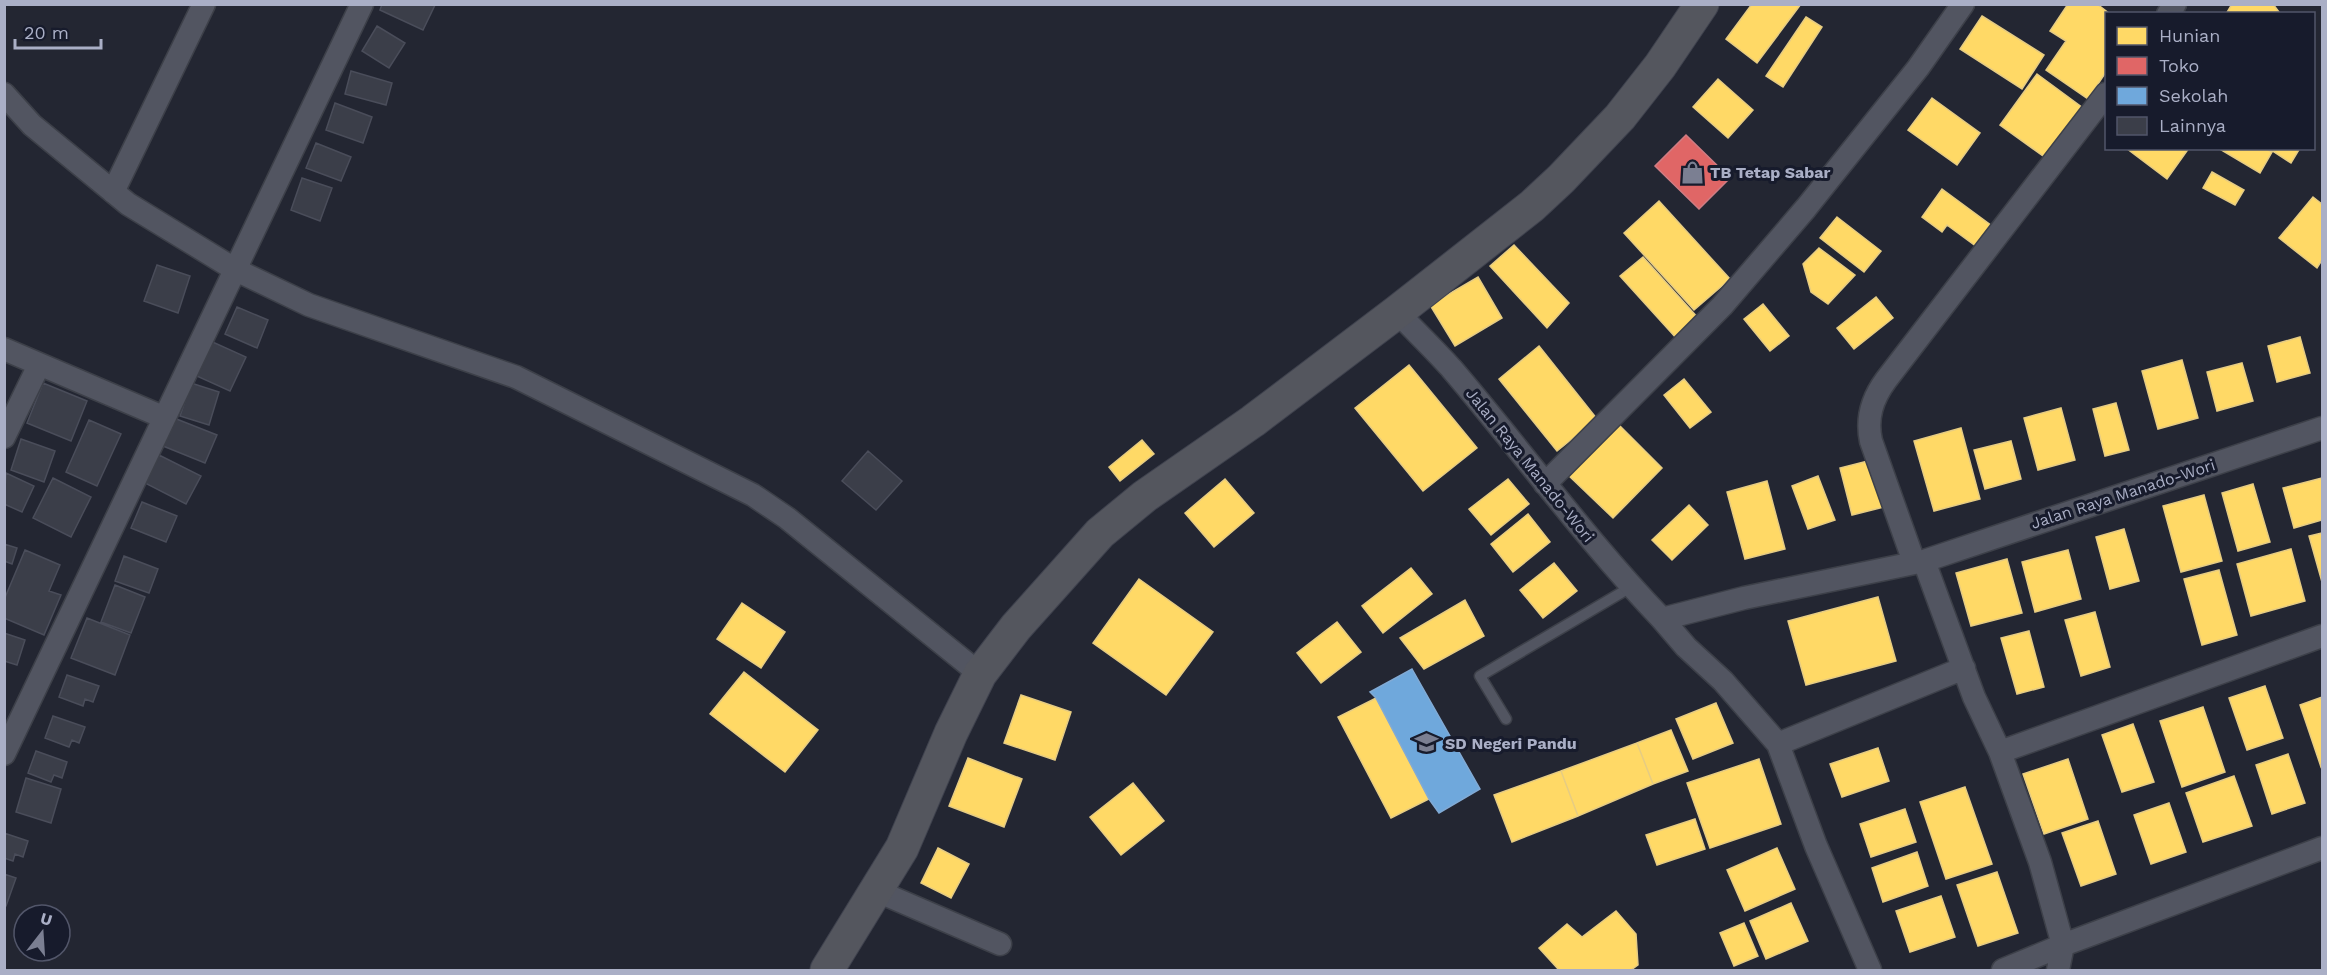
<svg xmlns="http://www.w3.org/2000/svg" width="2327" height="975" viewBox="0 0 2327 975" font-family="'Work Sans',sans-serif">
<rect width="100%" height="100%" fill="#232632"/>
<path fill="#ffd966" stroke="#e6cc83" stroke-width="1.5" d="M1752,4h49l-44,59 -31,-24z
M2068,4h29l13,10h-4v58l-18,27 -42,-29 20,-29 -16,-10z
M2232,4h41l6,8 -53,2z
M1982,16l62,39 -22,34 -62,-40z
M1806,17l16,10 -39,60 -17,-11z
M2037,74l50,37 -37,50 -50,-36z
M1718,79l35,31 -25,28 -35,-31z
M1932,98l48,35 -23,32 -49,-35z
M2126,148h63l-22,31z
M2218,148h47l7,4 -12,21z
M2268,148h32l-9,15z
M2212,172l32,18 -9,15 -32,-17z
M1942,189l50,37 -15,21 -30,-22 -5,7 -20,-15z
M2313,197l9,7v56l-5,8 -38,-30z
M1659,201l71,78 -36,31 -70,-77z
M1837,217l44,34 -17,21 -44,-34z
M1514,245l55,58 -22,25 -57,-62z
M1819,248l36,27 -27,29 -17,-12 -8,-28z
M1643,257l56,62 -22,20 -57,-63z
M1478,277l24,41 -47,28 -25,-41z
M1876,297l17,21 -39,31 -17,-21z
M1763,304l26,32 -19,15 -26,-32z
M2300,337l10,36 -33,9 -9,-36z
M1539,346l58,73 -40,32 -58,-72z
M2182,360l16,58 -40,11 -16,-58z
M2242,363l11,38 -36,10 -10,-39z
M1409,365l68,83 -54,43 -68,-83z
M1684,379l27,33 -21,16 -26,-33z
M2116,403l13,47 -24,6 -12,-47z
M2061,408l14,52 -37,10 -14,-52z
M1616,422l46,46 -49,50 -47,-45z
M1961,428l19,71 -46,12 -20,-70z
M1142,440l12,14 -34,27 -11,-14z
M2011,441l10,38 -36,10 -11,-39z
M1872,460l12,47 -32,8 -12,-47z
M1818,476l17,44 -27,9 -16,-43z
M2322,478v42l-28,8 -11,-40z
M1225,479l29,34 -40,34 -29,-34z
M1508,479l21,25 -38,31 -22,-26z
M1767,481l18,68 -40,10 -18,-67z
M2253,484l17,58 -32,9 -16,-58z
M2204,495l18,66 -41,11 -18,-66z
M1689,505l19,20 -36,35 -20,-20z
M1528,514l22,28 -37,30 -22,-28z
M2124,529l15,52 -29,8 -14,-52z
M2322,533v49l-13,-46z
M2291,549l14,52 -54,15 -14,-52z
M2068,550l13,49 -46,13 -13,-50z
M2007,559l15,54 -51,13 -15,-53z
M1554,563l23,28 -34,27 -23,-28z
M1411,568l21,26 -49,39 -21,-27z
M2219,570l18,65 -35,10 -18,-66z
M1139,579l74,53 -47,63 -73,-52z
M1878,597l18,64 -90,24 -18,-64z
M1465,600l19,36 -60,33 -24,-31z
M742,603l43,29 -24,36 -44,-29z
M2095,612l15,55 -29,9 -16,-56z
M1337,622l24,30 -40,31 -24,-30z
M2029,631l15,56 -27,7 -16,-56z
M744,672l74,58 -33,42 -75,-58z
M2265,686l18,52 -36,12 -18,-52z
M1021,695l50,17 -16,48 -51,-17z
M2322,697v69l-1,1 -21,-62z
M1376,698l53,101 -38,19 -53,-101z
M1716,703l17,40 -40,16 -17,-40z
M2203,707l22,65 -43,15 -22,-66z
M2133,724l21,58 -32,10 -20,-57z
M1671,730l17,41 -35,13 -16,-41z
M1637,743l16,41 -75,32 -17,-45z
M1878,748l11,33 -47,16 -12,-33z
M2288,754l17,49 -33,11 -16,-49z
M968,758l54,21 -18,48 -55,-21z
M1759,759l22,65 -71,24 -23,-65z
M2068,759l20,60 -44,15 -21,-60z
M1561,771l17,45 -66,26 -18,-47z
M2234,776l18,50 -49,16 -17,-49z
M1133,783l31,38 -43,34 -31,-38z
M1965,787l27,77 -46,15 -26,-77z
M2169,803l17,49 -35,12 -17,-49z
M1905,809l11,33 -45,15 -11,-33z
M1695,819l10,30 -48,16 -11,-30z
M2098,821l18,53 -35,12 -19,-53z
M938,848l31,16 -18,34 -30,-15z
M1777,848l18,41 -50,22 -18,-41z
M1917,852l11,34 -45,16 -11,-34z
M1997,872l21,61 -40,13 -21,-61z
M1941,896l14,41 -45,15 -14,-41z
M1791,903l17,38 -42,18 -16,-38z
M1616,911l20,23 2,31 -7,5h-72l-20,-22 28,-24 15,13z
M1744,923l14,33 -24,10 -14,-33z"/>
<path fill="#e06666" stroke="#d07c83" stroke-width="1.5" d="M1686,135l44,43 -31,31 -44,-43z"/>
<path fill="#6fa8dc" stroke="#81aad5" stroke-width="1.5" d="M1412,669l68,120 -41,24 -10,-14 -53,-101 -6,-6z"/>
<path fill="#3b3e49" stroke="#4a4d5a" stroke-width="1.5" d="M382,4h51l2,1 -12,25 -43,-20z
M377,26l28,17 -16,25 -27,-17z
M351,71l41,12 -6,22 -41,-11z
M335,103l37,14 -9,26 -37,-13z
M316,143l35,14 -10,24 -35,-13z
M302,178l30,10 -12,33 -29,-11z
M157,265l33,11 -12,37 -34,-12z
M237,307l31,13 -11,28 -32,-14z
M206,339l40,18 -16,34 -40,-18z
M43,383l44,18 -16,40 -44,-18z
M191,383l28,9 -10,33 -29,-9z
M174,418l43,17 -12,28 -42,-17z
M89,420l32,14 -24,52 -31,-14z
M21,439l34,12 -11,31 -33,-12z
M868,451l34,30 -26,29 -34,-29z
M159,455l42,21 -15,28 -41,-21z
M6,473l28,13 -12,26 -18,-8z
M53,478l38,19 -20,40 -38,-19z
M142,502l35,14 -11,26 -35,-14z
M4,544l13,4 -5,16 -8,-3z
M25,550l35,15 -11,26 12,4 -17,40 -40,-17v-18z
M124,556l34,13 -9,24 -34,-12z
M115,585l30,12 -14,36 -30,-11z
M87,618l43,17 -15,40 -44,-17z
M4,633l21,7 -8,25 -13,-4z
M67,675l32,11 -6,16 -8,-3 -2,7 -24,-9z
M53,716l32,11 -6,16 -7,-3 -3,7 -24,-9z
M36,751l31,11 -5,16 -8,-3 -3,7 -23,-9z
M26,778l35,11 -10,34 -35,-11z
M4,833l24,8 -5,16 -8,-3 -2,7 -9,-3z
M4,874l12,4 -10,28h-2z"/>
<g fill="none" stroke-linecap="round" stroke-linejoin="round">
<defs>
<path id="service" d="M1506,719l-26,-43 151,-89"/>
<path id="minor" d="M2168,14l7,-10
M4,94l28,31 96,79 108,66 73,35 207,72 237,118 34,23 193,156
M113,192l91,-188
M1397,312c18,19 37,37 54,56 71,83 135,172 211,251l82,-21 180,-37 398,-133
M4,349l159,68
M4,437l35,-72
M1545,484l177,-178 84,-98 112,-140 45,-64
M1924,561l50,136 26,55 322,-116
M1914,562l-43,-121c-5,-23 1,-42 15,-61l220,-286
M1662,619l24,28 37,34 55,63 186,-76
M1778,744l38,102 54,124
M2000,752l40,110 23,83 -5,25
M4,754l358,-750
M877,891l123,53
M2003,970l60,-25 259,-97"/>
<path id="trunk" d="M827,970l75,-122 49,-115 29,-59 36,-47 84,-94 45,-37 108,-75 144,-109 135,-106 29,-27 59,-62 40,-51 42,-62"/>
</defs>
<use href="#service" stroke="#3d4049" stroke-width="13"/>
<use href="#minor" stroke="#3d4049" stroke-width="25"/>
<use href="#trunk" stroke="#3f424e" stroke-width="35"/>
<use href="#service" stroke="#525561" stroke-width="10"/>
<use href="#minor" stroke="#525561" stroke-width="22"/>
<use href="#trunk" stroke="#54565e" stroke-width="33"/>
</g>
<defs>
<symbol id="shop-bare" viewBox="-9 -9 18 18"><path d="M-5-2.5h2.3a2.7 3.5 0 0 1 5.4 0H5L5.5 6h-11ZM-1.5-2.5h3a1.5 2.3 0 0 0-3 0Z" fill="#7b7f92" stroke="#171b2c" stroke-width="2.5" paint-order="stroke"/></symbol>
<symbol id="school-bare" viewBox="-9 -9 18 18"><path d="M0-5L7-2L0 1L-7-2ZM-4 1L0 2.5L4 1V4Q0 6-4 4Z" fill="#7b7f92" stroke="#171b2c" stroke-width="2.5" paint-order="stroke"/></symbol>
</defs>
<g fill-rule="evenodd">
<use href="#shop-bare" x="1676" y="156" width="33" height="33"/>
<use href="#school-bare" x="1410" y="726" width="33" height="33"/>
</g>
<g text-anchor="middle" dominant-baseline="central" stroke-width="6" stroke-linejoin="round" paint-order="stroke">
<g font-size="16" font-weight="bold" fill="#aaafc6" stroke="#171b2c" text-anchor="start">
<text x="1710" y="172">TB Tetap Sabar</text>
<text x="1445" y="743">SD Negeri Pandu</text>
</g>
<g font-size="16" fill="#aaafc6" stroke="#171b2c">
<text transform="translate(1530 465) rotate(51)">Jalan Raya Manado-Wori</text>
<text transform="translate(2123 494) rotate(-18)">Jalan Raya Manado-Wori</text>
</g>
</g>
<rect width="2327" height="975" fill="none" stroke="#aaafc6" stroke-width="12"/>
<rect x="2105" y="12" width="210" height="138" fill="#171b2c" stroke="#52566a" stroke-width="1.5"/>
<rect x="2117" y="27" width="30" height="18" fill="#ffd966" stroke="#52566a" stroke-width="1.5"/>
<text x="2159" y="42" font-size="18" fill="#aaafc6">Hunian</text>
<rect x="2117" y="57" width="30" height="18" fill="#e06666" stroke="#52566a" stroke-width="1.5"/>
<text x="2159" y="72" font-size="18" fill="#aaafc6">Toko</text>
<rect x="2117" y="87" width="30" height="18" fill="#6fa8dc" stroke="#52566a" stroke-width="1.5"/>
<text x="2159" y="102" font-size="18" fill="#aaafc6">Sekolah</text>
<rect x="2117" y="117" width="30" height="18" fill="#3b3e49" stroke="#52566a" stroke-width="1.5"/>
<text x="2159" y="132" font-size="18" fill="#aaafc6">Lainnya</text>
<g transform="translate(42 933) rotate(17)"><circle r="28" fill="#171b2c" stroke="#52566a" stroke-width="1.5"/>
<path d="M0-4.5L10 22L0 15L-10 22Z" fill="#7b7f92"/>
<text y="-9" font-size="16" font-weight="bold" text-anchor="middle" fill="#aaafc6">U</text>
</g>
<path d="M15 39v9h86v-9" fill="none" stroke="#aaafc6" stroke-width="3"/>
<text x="24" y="39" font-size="18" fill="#aaafc6" stroke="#171b2c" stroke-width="4.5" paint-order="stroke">20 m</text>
</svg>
